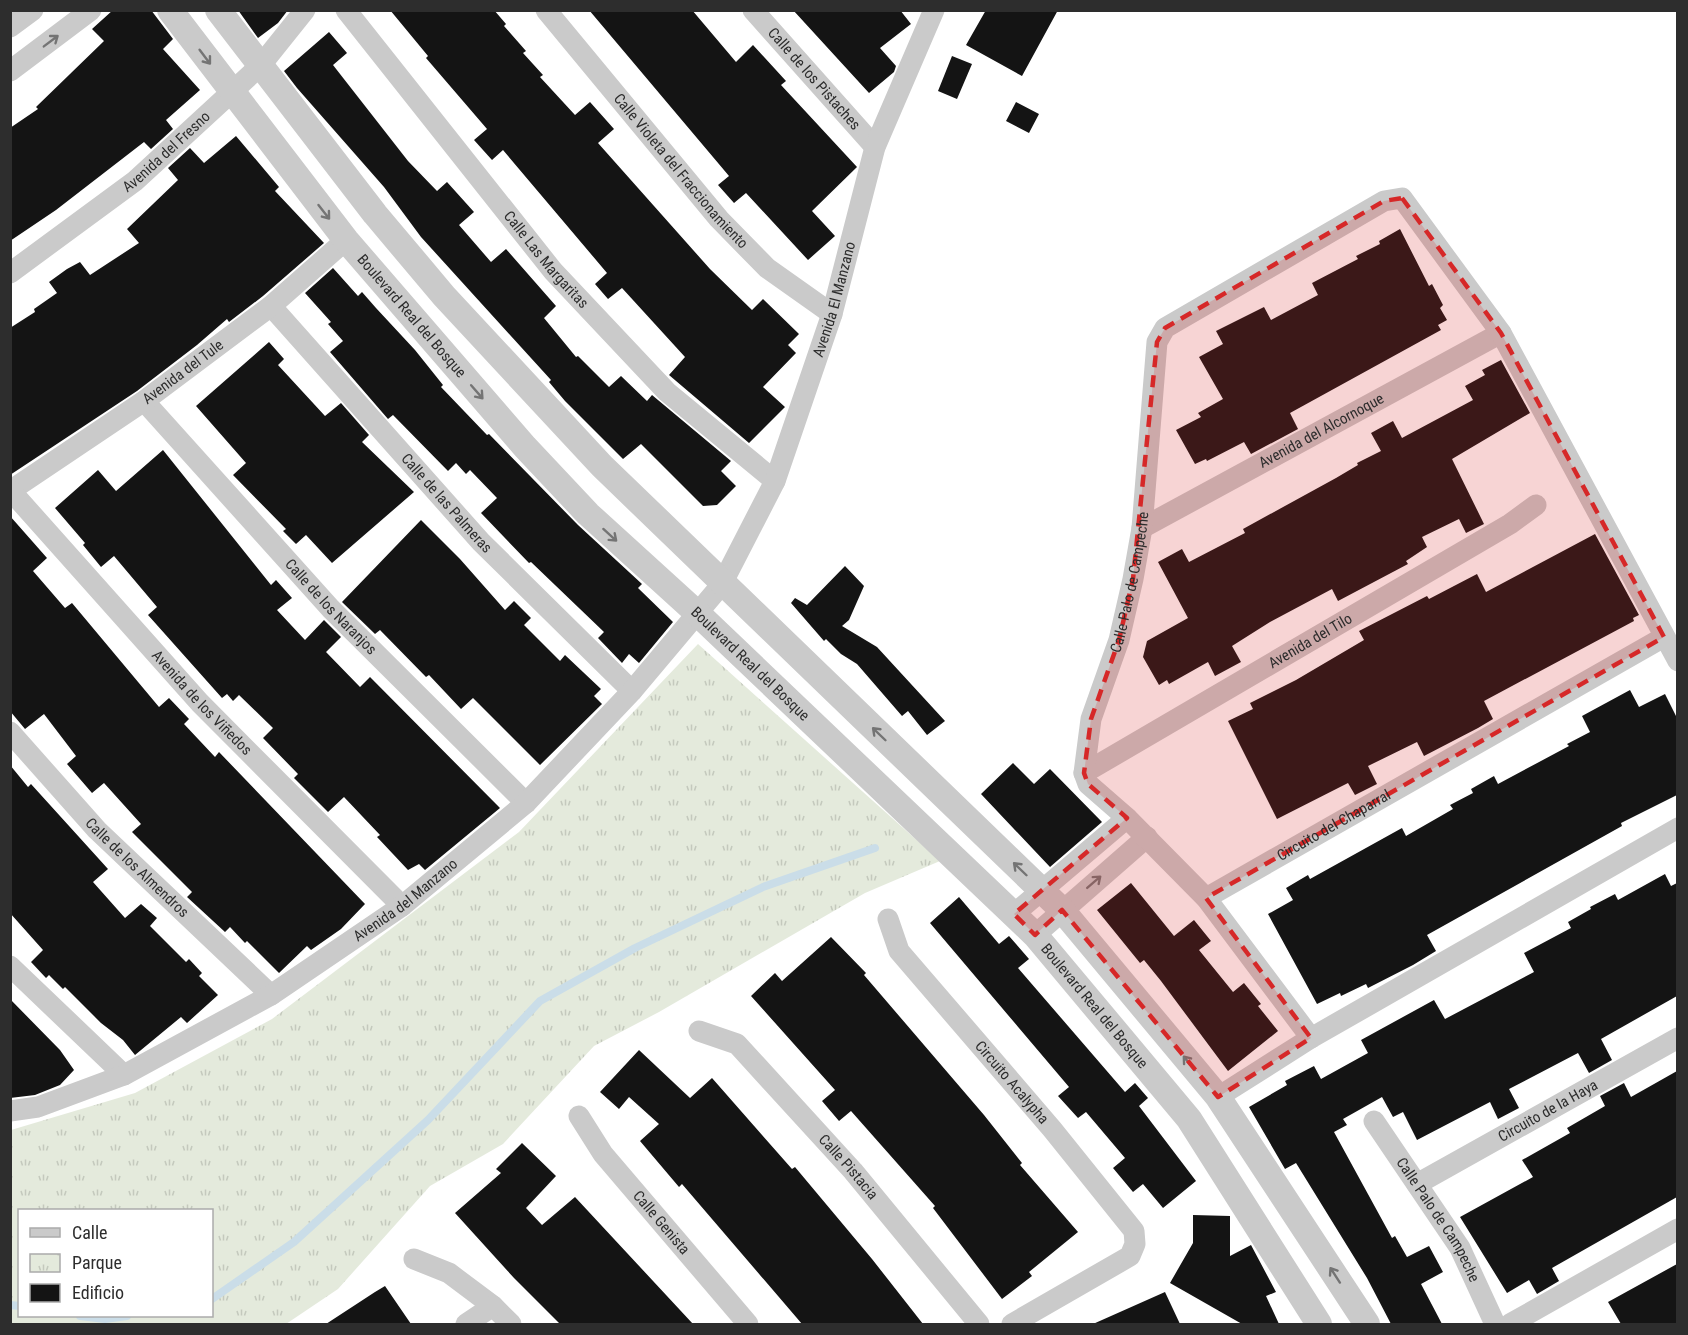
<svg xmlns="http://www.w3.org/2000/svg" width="1688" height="1335" viewBox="0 0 1688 1335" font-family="'Roboto Condensed',sans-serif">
<defs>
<pattern id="park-tufts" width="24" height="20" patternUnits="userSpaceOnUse" patternTransform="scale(1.5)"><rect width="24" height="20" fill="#e4eadc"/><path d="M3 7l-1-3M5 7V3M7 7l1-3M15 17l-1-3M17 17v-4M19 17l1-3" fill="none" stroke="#c4c9bd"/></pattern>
</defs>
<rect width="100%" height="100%" fill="#fff"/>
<path fill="url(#park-tufts)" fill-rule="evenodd" d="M698,644l242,217 -75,32 -206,119 -65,34 -91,98 -73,42 -92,103 -52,35h-275v-194l124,-37 137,-74 247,-187zM20,1210h192v106h-192z"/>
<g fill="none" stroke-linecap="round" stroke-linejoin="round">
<path stroke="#cadde8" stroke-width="8" d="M212,1299l82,-57 134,-122 112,-119 95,-53 128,-61 112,-39
M10,1305l10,1
M80,1316l25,3 22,-3"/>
</g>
<path fill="#141414" d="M113,10h38l22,29 -10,10 37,41 -34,30 7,9 -22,20 -7,-7 -88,68 -46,31v-113l28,-19 -2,-2 68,-66 -12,-12z
M238,10h50l-10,13 -20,15z
M390,10h104l12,14 -2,2 22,25 -3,2 20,22 -3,2 35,38 15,-13 24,27 -16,14 112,126 42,41 11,-11 36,35 -11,11 8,8 -33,34 22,20 -36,36 -80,-68 16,-18 -63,-69 -14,11 -13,-15 12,-11 -104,-123 -11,10 -18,-20 13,-11 -61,-71 2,-2z
M589,10h103l44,52 17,-17 33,36 -5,4 76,82 -45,44 23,25 -27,24 -62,-67 -12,10 -16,-18 11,-9z
M793,10h107l11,14 -31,24 16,18 -2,6 -25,21z
M986,10h72l-36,66 -56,-31z
M329,32l18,21 -14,12 75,96 29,30 10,-9 27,30 -15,13 32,37 15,-13 50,57 -12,12 32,39 2,-1 31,31 12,-11 26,25 5,-6 79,66 -10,10 15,15 -19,19 -14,1 -62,-62 -18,15 -58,-58 -16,-19 2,-2 -130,-143 -37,-50 -87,-99 -13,-17z
M952,56l20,8 -15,35 -19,-8z
M1016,102l23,12 -10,19 -23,-12z
M236,136l43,51 -4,4 49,52 -61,53 -34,26 -2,-3 -30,26 -60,46 -127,84v-147l25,-16 -1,-3 23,-16 -8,-11 18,-13 13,-7 10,13 49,-32 -12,-14 51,-49 -10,-12 22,-20 14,15z
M1400,229l29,57 3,-2 11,21 -3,3 7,12 -9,5 3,5 -151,83 8,16 -47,25 -7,-12 -37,19 -1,-2 -11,5 -19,-34 25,-13 -3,-4 25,-14 -24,-42 24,-13 -7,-13 48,-24 7,13 47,-25 -6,-12 46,-24 -2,-3 24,-12 -1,-3z
M333,268l25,28 4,-4 14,16 39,42 28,35 -2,2 46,48 2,-1 89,91 64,59 -4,4 35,34 -34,41 -10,-9 -7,9 -24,-25 6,-6 -73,-70 -2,1 -48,-50 16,-15 -27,-28 -4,4 -10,-11 -8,8 -55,-56 -5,4 -58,-67 13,-11 -15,-17 3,-2 -26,-29z
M269,342l15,17 -6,6 47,51 16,-13 28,32 -7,7 52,50 -82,71 -26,-28 -10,9 -13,-13 3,-2 -53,-54 13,-12 -50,-57z
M1501,360l29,53 -78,46 32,65 -18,9 -7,-14 -37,18 5,10 -21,14 2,3 -70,37 -6,-12 -62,33 -38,24 9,16 -26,14 -7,-14 -39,22 -2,-4 -8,5 -16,-28 4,-16 41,-23 -30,-56 24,-13 7,13 56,-29 -2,-4 93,-51 22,-13 -1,-2 24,-12 -10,-18 22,-12 9,17 71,-38 -8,-14 20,-11 -3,-5z
M163,450l108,135 5,-5 16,18 -15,12 28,30 19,-20 17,17 -15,15 34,35 10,-10 130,131 -75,62 -6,-6 -11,6 -31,-33 3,-2 -36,-38 -16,15 -34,-34 4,-4 -35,-36 10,-10 -34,-33 -6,6 -6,-7 -5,4 -74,-83 9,-8 -43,-51 -13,11 -18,-22 2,-2 -30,-35 43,-38 18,21z
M10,516l37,42 -14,13 32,37 7,-5 87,104 10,-9 20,21 -5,5 31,33 4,-5 146,152 -24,25 -30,21 -4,-4 -28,27 -32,-32 -2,2 -15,-16 -5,5 -38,-35 5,-5 -60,-60 9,-8 -37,-41 -12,10 -25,-29 9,-8 -32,-42 -19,15 -15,-18z
M421,520l39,39 45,51 9,-9 17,17 -7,7 36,36 5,-6 36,34 -7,7 8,8 -62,61 -67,-67 -12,11 -32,-34 -3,2 -46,-47 -5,4 -33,-32z
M1595,534l44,81 -6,3 1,3 -150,80 9,18 -15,9 -54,28 -7,-14 -49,24 9,18 -22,11 -7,-12 -71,36 -49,-98 25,-12 -3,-6 46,-23 68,-40 -5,-9 68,-35 2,3 48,-25 9,18z
M845,566l19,20 -15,34 -7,6 35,21 68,74 -18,14 -19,-24 -6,5 -45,-52 -16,-10 -15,-15 -2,2 -33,-38 4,-5 12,7z
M1630,690l9,17 26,-13 12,24v77l-56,28 1,3 -195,109 9,16 -23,14 -45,23 -2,-4 -25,12 -1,-3 -23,11 -49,-90 25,-14 -7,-12 22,-13 2,4 92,-51 4,8 47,-27 -3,-4 23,-12 -2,-4 23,-13 4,8 71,-38 -2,-2 23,-12 -8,-16z
M1013,763l21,21 16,-15 52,53 -52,45 -69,-73z
M10,765l18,22 3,-3 77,85 -15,13 32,36 16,-14 16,14 -7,8 36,36 3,-3 13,14 -3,3 19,19 -31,28 -6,-6 -46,38 -12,-15 -22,-17 -36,-36 -2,2 -14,-14 -3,3 -15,-16 12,-12 -33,-37z
M1665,874l6,12 6,-3v113l-76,43 11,21 -23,13 -11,-20 -69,36 10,19 -21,11 -8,-17 -73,38 -14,-28 -10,5 -11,-20 -39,22 4,6 -13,7 58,106 3,-2 12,21 22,-11 14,26 -22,12 21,40h-51l-24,-46 -71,-115 -11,6 -36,-62 38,-22 -2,-4 29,-15 7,13 47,-26 -7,-13 73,-40 11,19 89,-47 -10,-19 47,-25 -3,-6 23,-13 -1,-2 25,-13 3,6z
M1131,883l43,53 20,-16 17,21 -12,9 34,42 11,-9 17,21 -3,2 20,25 -50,40 -67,-90 -17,-21 -4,3 -43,-53z
M959,897l40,47 10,-8 20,23 -11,9 107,124 10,-9 13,15 -9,8 57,75 -33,27 -20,-24 -10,8 -20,-24 12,-10 -39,-46 -8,6 -20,-22 11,-9 -139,-164z
M831,937l35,36 -2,2 120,140 38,48 -2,2 58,67 -49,40 3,4 -30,23 -69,-91 2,-2 -84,-95 -12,10 -17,-20 13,-11 -84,-94 24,-23 7,8z
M10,999l50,51 14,20 -14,15 -25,10 -25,3z
M639,1050l51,48 22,-20 80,91 3,-2 77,92 51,65h-121l-120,-140 -3,3 -39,-46 19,-17 -30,-27 -10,12 -19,-17z
M1677,1071v126l-125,71 7,13 -22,13 -8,-14 -22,13 -47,-76 73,-40 -11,-17 48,-27 -3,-5 38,-22 -5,-10 24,-13 7,14z
M522,1143l34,33 -30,32 16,17 33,-28 118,127h-133l-46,-46 -59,-65 46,-40 -5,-4z
M1193,1215l37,1v40l21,-11 25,47 -10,4 13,28h-37l-72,-41 23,-40z
M1677,1264v60h-56l-13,-22z
M385,1286l26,38h-85l49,-32z
M1165,1292l15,32h-87z"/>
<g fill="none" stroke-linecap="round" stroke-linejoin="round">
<g stroke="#cacaca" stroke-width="21">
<path id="s1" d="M346,10l207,261 114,121 108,89"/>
<path id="s2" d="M546,10l173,209 48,49 65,46"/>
<path id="s3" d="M753,10l122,137"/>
<path d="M10,27l23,-17"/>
<path d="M10,71l81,-61"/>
<path id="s4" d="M10,273l125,-92 126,-116 44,-55"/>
<path id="s5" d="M271,306l210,236 151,149"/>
<path id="s6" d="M144,401l187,208 195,194"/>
<path id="s7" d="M10,491l134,-90 127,-95 75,-66"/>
<path id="s8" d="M11,491l189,212 202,203"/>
<path id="s9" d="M1142,528l359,-195"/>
<path id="s10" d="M10,732l87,98 174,165"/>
<path id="s11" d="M1084,773l426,-249 26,-19"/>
<path id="s12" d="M1206,898l458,-261"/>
<path d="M1014,914l113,-96"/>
<path id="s13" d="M888,919l11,32 153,178 82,102 1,13 -5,12 -118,68"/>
<path d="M1035,935l112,-98"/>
<path d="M10,966l114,109"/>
<path id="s14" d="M699,1031l38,13 116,127 126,153"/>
<path id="s15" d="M1311,1038l-105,-140 -79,-80 -39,-34 -4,-11 7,-54 28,-79 14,-61 9,-51 15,-186 8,-14 219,-127 18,-3 99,135 177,328"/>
<path d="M1218,1097l93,-59 367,-210"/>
<path id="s16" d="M10,1111l28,-4 86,-32 147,-80 131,-89 124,-103 106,-112 90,-107 53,-103 57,-167 43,-167 59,-137"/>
<path id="s17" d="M579,1116l24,38 145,170"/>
<path id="s18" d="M1374,1121l86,127 35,76"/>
<path id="s19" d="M1417,1184l261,-146"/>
<path d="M414,1259l35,14 44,33 18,18"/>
<path d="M466,1324l27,-18"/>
<path d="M1510,1324l168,-95"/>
</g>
<g stroke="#cacaca" stroke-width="26">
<path id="s20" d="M170,10l176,230 179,207 63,67 109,99 338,322 154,184 130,205"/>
<path d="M218,10l157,204 69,82 158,170 460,444 156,187 149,227"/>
</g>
</g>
<defs><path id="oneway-shaft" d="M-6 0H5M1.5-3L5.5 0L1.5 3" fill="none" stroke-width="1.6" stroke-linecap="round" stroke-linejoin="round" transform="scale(1.5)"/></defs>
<g stroke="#747474">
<use href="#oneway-shaft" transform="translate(51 41) rotate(-37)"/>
<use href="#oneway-shaft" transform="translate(205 57) rotate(53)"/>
<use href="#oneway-shaft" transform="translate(324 212) rotate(52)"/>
<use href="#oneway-shaft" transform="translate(477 392) rotate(49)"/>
<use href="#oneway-shaft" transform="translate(610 535) rotate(42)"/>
<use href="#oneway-shaft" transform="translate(879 734) rotate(-136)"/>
<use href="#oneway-shaft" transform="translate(1020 869) rotate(-136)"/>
<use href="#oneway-shaft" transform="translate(1094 882) rotate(-41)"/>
<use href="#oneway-shaft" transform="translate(1189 1063) rotate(-129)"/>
<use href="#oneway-shaft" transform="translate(1335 1275) rotate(-123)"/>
</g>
<path fill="#d62828" fill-opacity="0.2" stroke="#d62828" stroke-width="4.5" stroke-dasharray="12 8" stroke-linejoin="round" d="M1402,198l99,135 163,304 -458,261 105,140 -93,59 -156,-187 -27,25 -21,-21 113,-96 -39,-34 -4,-11 7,-54 28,-79 14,-61 24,-237 8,-14 219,-127z"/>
<g text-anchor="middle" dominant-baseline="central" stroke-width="6" stroke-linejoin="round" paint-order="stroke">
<g font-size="15" fill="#2d2d2d" stroke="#fff">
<text stroke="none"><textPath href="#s3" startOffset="92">Calle de los Pistaches</textPath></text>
<text stroke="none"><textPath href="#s4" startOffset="198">Avenida del Fresno</textPath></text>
<text stroke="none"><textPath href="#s2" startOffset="210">Calle Violeta del Fraccionamiento</textPath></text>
<text stroke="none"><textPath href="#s1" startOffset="320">Calle Las Margaritas</textPath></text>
<text stroke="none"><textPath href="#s16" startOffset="1208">Avenida El Manzano</textPath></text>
<text stroke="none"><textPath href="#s20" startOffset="390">Boulevard Real del Bosque</textPath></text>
<text stroke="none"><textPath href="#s7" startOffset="210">Avenida del Tule</textPath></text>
<text stroke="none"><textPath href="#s9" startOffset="204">Avenida del Alcornoque</textPath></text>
<text stroke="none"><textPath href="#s5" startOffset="264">Calle de las Palmeras</textPath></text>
<text stroke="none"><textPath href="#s15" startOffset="548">Calle Palo de Campeche</textPath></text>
<text stroke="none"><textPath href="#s6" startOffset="278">Calle de los Naranjos</textPath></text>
<text stroke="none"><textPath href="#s11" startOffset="262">Avenida del Tilo</textPath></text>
<text stroke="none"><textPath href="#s20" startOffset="876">Boulevard Real del Bosque</textPath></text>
<text stroke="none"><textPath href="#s8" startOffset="285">Avenida de los Viñedos</textPath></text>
<text stroke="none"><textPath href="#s12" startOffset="147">Circuito del Chaparral</textPath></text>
<text stroke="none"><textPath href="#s10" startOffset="186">Calle de los Almendros</textPath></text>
<text stroke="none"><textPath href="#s16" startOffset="452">Avenida del Manzano</textPath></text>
<text stroke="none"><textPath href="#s20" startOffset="1362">Boulevard Real del Bosque</textPath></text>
<text stroke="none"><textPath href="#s13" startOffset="207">Circuito Acalypha</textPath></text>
<text stroke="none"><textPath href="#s19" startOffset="150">Circuito de la Haya</textPath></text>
<text stroke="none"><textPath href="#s14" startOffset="206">Calle Pistacia</textPath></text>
<text stroke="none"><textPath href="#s18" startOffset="118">Calle Palo de Campeche</textPath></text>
<text stroke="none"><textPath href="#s17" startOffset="135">Calle Genista</textPath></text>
</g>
</g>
<rect width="1688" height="1335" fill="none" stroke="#2d2d2d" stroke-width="24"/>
<rect x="18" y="1209" width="195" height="108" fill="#ffffff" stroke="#ababab" stroke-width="1.5"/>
<rect x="30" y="1228" width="30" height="9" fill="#cacaca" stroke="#ababab" stroke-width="1.5"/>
<text x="72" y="1239" font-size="18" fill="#2d2d2d">Calle</text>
<rect x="30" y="1254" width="30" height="18" fill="url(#park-tufts)" stroke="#ababab" stroke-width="1.5"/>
<text x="72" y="1269" font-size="18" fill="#2d2d2d">Parque</text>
<rect x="30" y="1284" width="30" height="18" fill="#141414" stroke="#ababab" stroke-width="1.5"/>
<text x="72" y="1299" font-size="18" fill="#2d2d2d">Edificio</text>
</svg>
